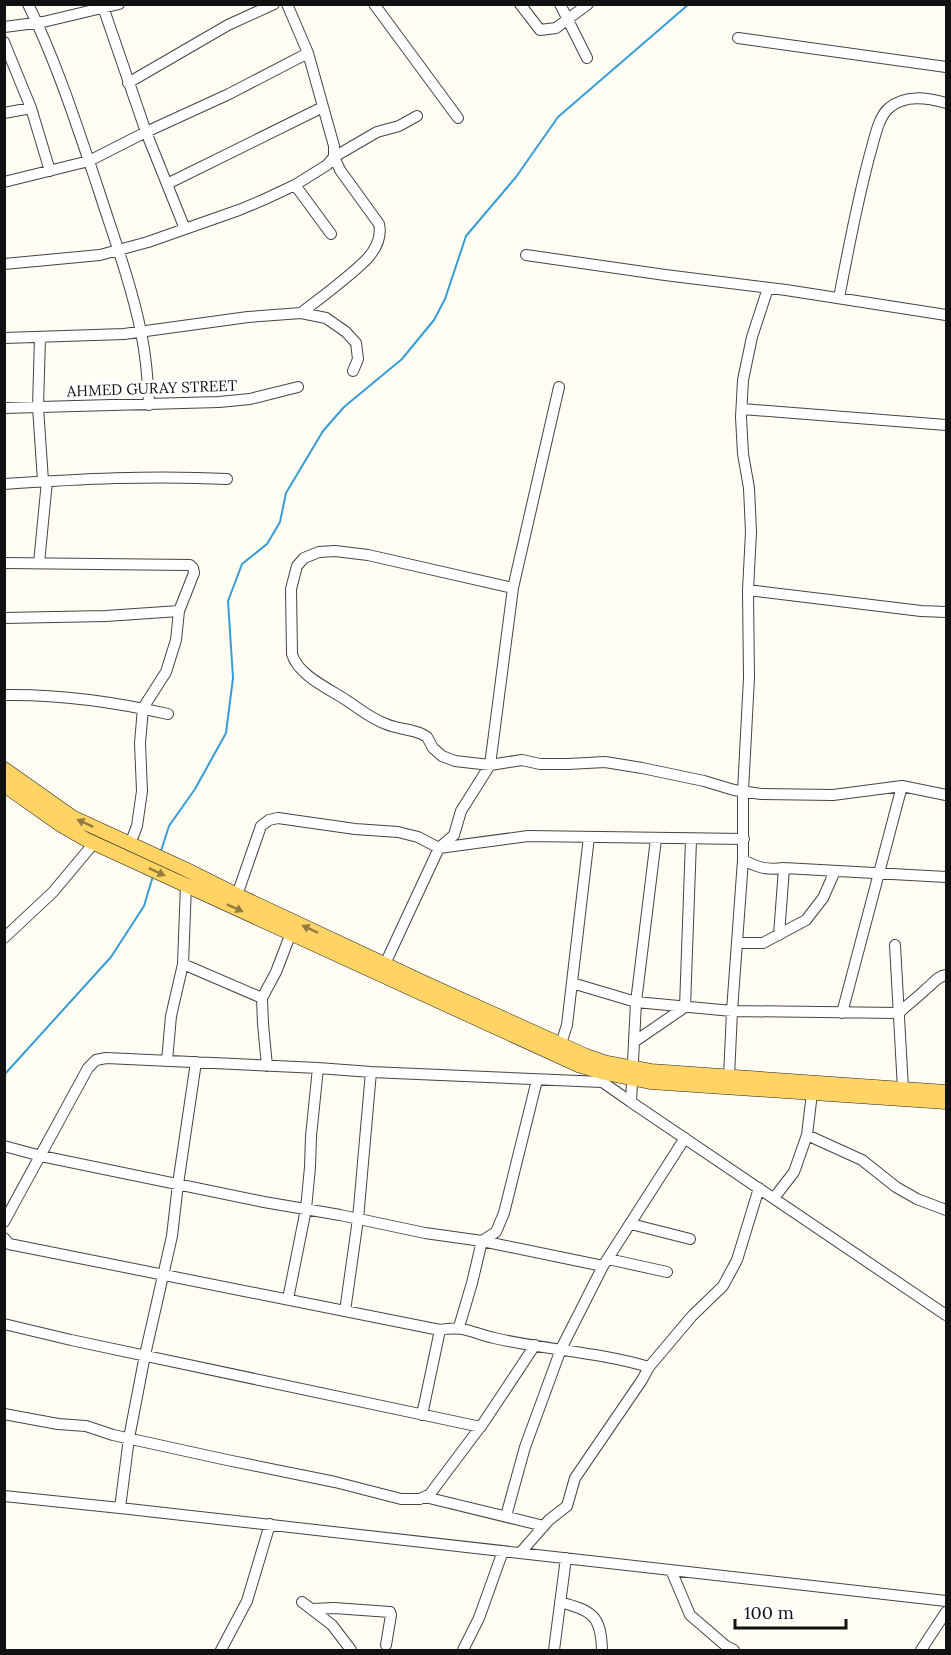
<svg xmlns="http://www.w3.org/2000/svg" width="951" height="1655" viewBox="0 0 951 1655" font-family="Lora,serif">
<rect width="100%" height="100%" fill="#fffdf4"/>
<g fill="none" stroke-linecap="round" stroke-linejoin="round">
<path stroke="#359cd8" stroke-width="2" d="M160,854l9,-28 26,-37 31,-56 7,-55 -5,-77 14,-37 25,-20 13,-22 6,-29 37,-62 21,-24 58,-48 32,-39 11,-21 21,-63 50,-59 42,-60 131,-113
M4,1075l107,-118 33,-51 9,-30"/>
<defs>
<path id="minor" d="M28,4c29,59 49,122 70,184 15,47 33,95 43,144 5,24 7,48 8,73
M102,4l44,128 39,97
M287,4l21,49 26,93v11l6,13 39,54c3,13 -4,26 -12,35 -19,19 -44,37 -66,54
M374,4l84,114
M520,4l20,26 16,-2 32,-24
M560,4l27,54
M4,27l39,-5 76,-18
M738,38l208,29
M4,42l27,66 19,63
M128,83l100,-58 46,-21
M4,113l27,-5
M4,182l85,-21 57,-29 83,-38 79,-41
M167,184l156,-77
M295,185l36,49
M526,255l139,20 121,15 160,25
M4,264l96,-9 48,-13 91,-32 24,-10 32,-15 32,-20 7,-8 43,-25 22,-6 18,-10
M839,298c9,-48 18,-96 31,-144 4,-13 8,-37 19,-46 16,-14 39,-10 57,-5
M40,337l-2,70 5,74
M4,338l120,-4 124,-17 53,-4 25,5 20,14 10,11 2,16 -5,12
M4,408l215,-6 31,-3 48,-12
M742,409l204,16
M4,484c75,-5 149,-9 223,-5
M4,563l186,2 3,3 1,5 -15,38 -3,29 -10,32 -23,36 -3,35 2,48 -5,35 -7,18
M39,563l8,-82
M513,588l-145,-33 -33,-4 -16,1 -15,6 -7,8 -6,23 1,65c6,22 40,36 57,48 12,8 23,17 37,22 11,5 25,5 36,10l5,3 6,11 9,8 13,5 35,4 32,-5 18,4h28l37,-2 37,6 62,13 30,9 27,4 72,1 69,-9 44,9
M748,590l173,21 25,1
M4,618l102,-2 73,-5
M4,695c55,-1 111,7 164,19
M656,839l-20,163 -5,100 315,213
M743,860c16,8 23,10 41,8l162,9
M237,895l24,-69 8,-6 9,-2 77,11 43,3 20,5 21,11 89,-12 216,3
M779,935l5,-67
M4,938l49,-46 41,-49
M737,943h26l43,-23 17,-22 12,-27
M895,945l8,144
M183,964l79,34 1,26 4,42
M385,964l54,-116 15,-13 7,-24 29,-46 23,-177 46,-201
M572,983l64,19 96,9 167,2c10,-10 18,-15 27,-24 8,-6 10,-12 20,-14
M262,998l14,-26 15,-39
M842,1013l60,-227
M634,1042l51,-35 6,-167
M559,1050l8,-25 22,-188
M167,1061l4,-45 12,-52 3,-79
M729,1077l3,-66 11,-151v-69l6,-113 -1,-88 3,-58 -2,-44 -6,-34 -2,-37 2,-37 9,-43 16,-49
M598,1079l33,23
M807,1135l55,25 34,27 21,12 29,11
M4,1146l37,10 223,46 76,13 85,18 57,8 121,25
M774,1198l20,-26 13,-37 5,-42
M4,1222l84,-154 8,-8 10,-2 212,10 53,4 231,10
M631,1224l59,15
M4,1238l5,6 431,86c24,-5 32,3 54,8 51,12 105,14 155,29l-7,13 -67,98 -8,28 -18,14 -28,32
M608,1259l59,13
M288,1299l18,-90 4,-42 1,-31 7,-68
M345,1311l13,-92 13,-147
M4,1324l67,16 410,87
M459,1327l13,-44 10,-42 14,-9 8,-19 33,-133
M649,1367l43,-51 31,-30 14,-26 22,-72
M4,1414l54,10 28,2 27,9 114,25 108,22 66,17h19l10,-5 54,-72 51,-77
M422,1415l18,-85
M4,1496l116,12 826,93
M425,1497l119,29
M120,1508l9,-70 16,-83 27,-119 6,-52 18,-122
M506,1516l19,-69 36,-98 42,-83 82,-128
M671,1570l19,45 36,31 8,4
M302,1602l30,23 19,25
M560,1602c32,9 41,13 42,48
M312,1609l22,-1 56,4 1,3 -5,30
M221,1650l26,-49 23,-77
M463,1650l16,-32 24,-67
M554,1650l12,-92
M921,1650l25,-38"/>
<path id="major" d="M4,769l68,48 113,52 52,26 190,89 157,71 23,8 44,8 295,21
M4,785l57,40 24,14 493,226 27,8 45,9 296,20"/>
</defs>
<use href="#minor" stroke="#444" stroke-width="12"/>
<use href="#major" stroke="#222" stroke-width="15"/>
<use href="#minor" stroke="#fff" stroke-width="10"/>
<use href="#major" stroke="#ffd464" stroke-width="14"/>
</g>
<defs><path id="oneway-solid" d="M-6-.8H1V-3.2L6.5 0L1 3.2V.8H-6Z" transform="scale(1.5)"/></defs>
<g fill="#947c3f">
<use href="#oneway-solid" transform="translate(85 823) rotate(-155)"/>
<use href="#oneway-solid" transform="translate(157 872) rotate(25)"/>
<use href="#oneway-solid" transform="translate(235 908) rotate(24)"/>
<use href="#oneway-solid" transform="translate(310 929) rotate(-155)"/>
</g>
<g text-anchor="middle" dominant-baseline="central" stroke-width="6" stroke-linejoin="round" paint-order="stroke">
<g font-size="15" fill="#111" stroke="#fff">
<text transform="translate(152 388) rotate(-2)">AHMED GURAY STREET</text>
</g>
</g>
<rect width="951" height="1655" fill="none" stroke="#111111" stroke-width="12"/>
<path d="M735 1619v9h111v-9" fill="none" stroke="#111111" stroke-width="3"/>
<text x="744" y="1619" font-size="18" fill="#111111" stroke="#ffffff" stroke-width="4.5" paint-order="stroke">100 m</text>
</svg>
